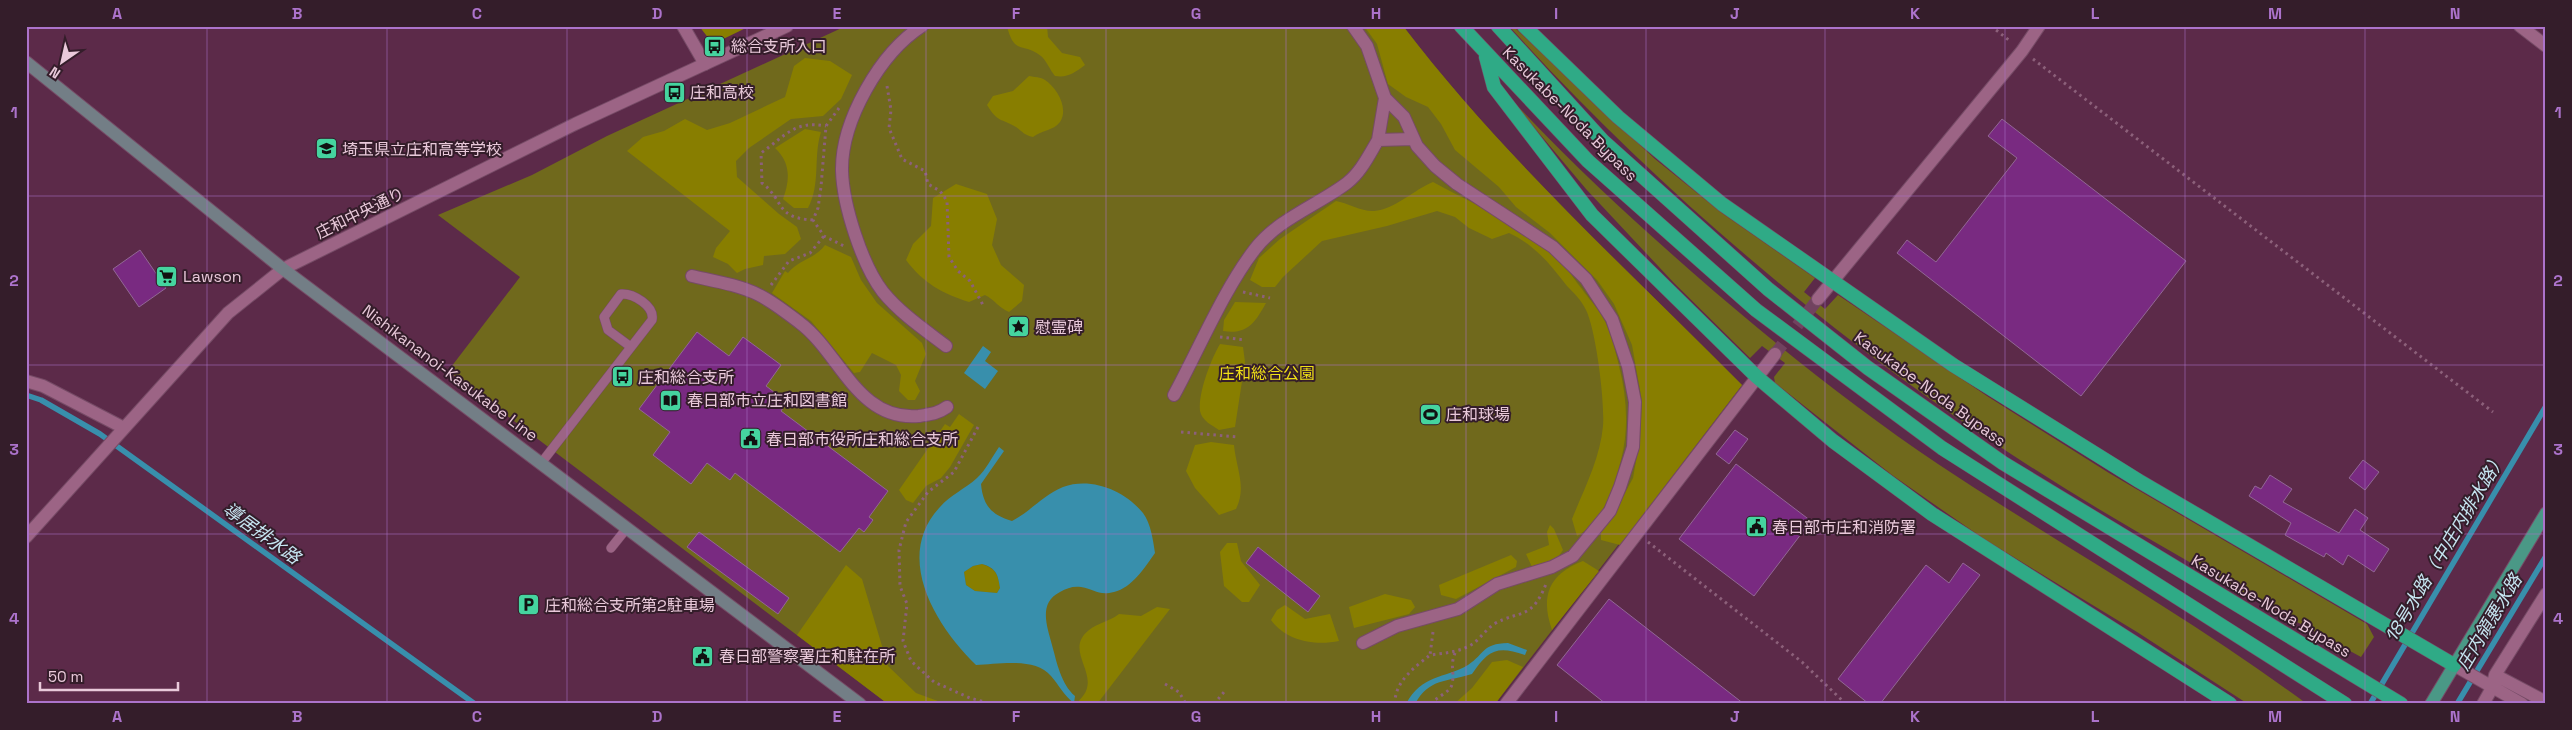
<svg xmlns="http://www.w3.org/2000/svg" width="2572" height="730" viewBox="0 0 2572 730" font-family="'Space Grotesk','Noto Sans JP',sans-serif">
<rect width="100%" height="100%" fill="#5c2a49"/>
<path fill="#70691c" d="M846,26h557c100,131 224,243 339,359l-247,319h-607l-440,-333 72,-94 -82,-62 94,-40 75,-39z
M1509,26h4l142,133 67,54 93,65 -11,14 21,17 13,-14 149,101 122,77 258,151 7,13 -13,20c-117,-64 -235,-128 -347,-201 -182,-118 -360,-270 -505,-430z
M1501,88c60,66 125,126 191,184 79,69 160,134 246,192 122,81 251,153 369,240h-59l-111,-72 -153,-93 -92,-64 -117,-92 -1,-6 11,-14 -23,-17 -12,12 -76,-75 -88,-94z"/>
<path fill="#887e00" d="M699,26h51l-37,18z
M1007,26h40l1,11 14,16 18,4 5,8c-11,8 -17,13 -30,11 -5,-6 -9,-16 -14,-20 -17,-14 -27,0 -34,-30z
M1364,26h39c100,131 224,243 339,359l-122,160 -19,-5v-8l16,-24 16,-30 7,-39 2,-38 -10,-56 -18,-41 -17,-24 -47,-47 -34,-26 -17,-20 -44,-37 -14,-26 -13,-17 -22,-10 -18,-13 -11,-40z
M805,58l25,3 22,14 -11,24 -18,17 -32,3 -42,29 -13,13 1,16 42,37 18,13 4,12 -16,15 -21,2 -1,9 -18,4 -8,4 -9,-9 -15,-7 3,-9 14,-17 -103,-80 16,-14 21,-6 21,-12 22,11 23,-7 55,-26 9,-31z
M1029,76c5,1 12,1 16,4 12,8 24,28 15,42 -7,9 -18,8 -27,15 -9,-2 -10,-5 -17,-10 -15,-9 -18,-4 -29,-22l6,-9 20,-5z
M805,129l16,3c-8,25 0,52 -13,76h-14l-11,-9c7,-19 8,-36 -8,-51z
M1433,182c44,24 100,47 133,86 6,7 10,14 16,21 6,9 15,18 20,27 9,15 13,34 17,50 8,31 10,63 2,94 -7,27 -17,61 -44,76l-5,-17c12,-30 28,-60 31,-93 2,-24 -7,-96 -17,-116 -4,-9 -12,-17 -19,-24 -17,-22 -32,-41 -58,-53l-17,6 -23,-11 -14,-11 -18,-6 -50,15 -65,15 -39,36 -8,10h-13l-12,-7 9,-22 21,-19 56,-38c11,2 27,11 38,10 20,-1 41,-22 59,-29z
M956,184l31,10 10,25 -5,26 9,20 23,20 -2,16 -13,11c-10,-4 -14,-12 -24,-17l-16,7c-26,-8 -46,-19 -63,-42l7,-16 18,-18 2,-28z
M825,245l26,12 10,23 16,23 45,40 4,11 -11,27 5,10 -5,9h-7l-9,-9 2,-16 -5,-10 -24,-12 -12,19 -6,1 -43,-52 -39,-28 13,-22 3,2c10,-13 27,-14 37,-28z
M1235,302l31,1c-11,20 -19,32 -43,28l1,-11z
M1220,344l23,3 2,15 -10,65 -16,3c-7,-5 -17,-9 -19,-19 -2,-18 11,-52 20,-67z
M959,414l15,11 -24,42 -9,11 -15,8 -13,17 -7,-3 -7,-10 46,-66 5,3z
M1211,442l23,3c2,23 13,42 2,64l-17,6 -24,-27 -9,-17 9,-26z
M1550,525l4,4 9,21 -7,10 -24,7 -6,-13 23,-9 -2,-13z
M1227,543h10l4,18 19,24 -11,17h-7l-18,-16 -4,-34z
M1511,555l6,6 -1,6 -60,32 -15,-4 -2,-10z
M1583,561l16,10 -47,59c-12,-34 -3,-56 31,-69z
M982,564c14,5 16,10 18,24l-3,5 -22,-2 -9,-6 -2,-13 9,-6z
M846,565l16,14 26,87 28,27 30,11h-58l-91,-69z
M1385,594l26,6 4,7 -6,7 -55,14 -5,-21z
M1285,605l20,14 25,-5 9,27c-24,5 -53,0 -68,-21l6,-10z
M1157,607l13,2 -73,95h-21c3,-4 8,-8 10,-13 9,-21 -21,-42 3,-61 9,-7 21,-9 30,-16l22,2z
M1507,660l16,7 -28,37h-41l18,-16 20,-26z"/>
<path fill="#388fac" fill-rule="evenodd" d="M983,346l8,6 -6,9 13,10 -13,18 -21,-16z
M999,447l5,4 -23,33c2,21 10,31 31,37 18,-9 31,-26 51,-34 28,-10 61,3 80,26 8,11 10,27 12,40 -10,14 -23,35 -41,39 -16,4 -19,-3 -33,-5 -8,-1 -14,1 -21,5 -22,11 -13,34 -8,53 5,18 9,39 23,51l-1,7c-10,-7 -15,-18 -23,-27 -16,-19 -52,-12 -75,-11 -40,-39 -83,-108 -36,-158 10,-12 25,-18 37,-29 9,-8 15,-21 22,-31zM982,564c14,4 16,10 18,24l-3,5 -22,-2 -9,-6 -2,-13 9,-6z
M1508,643l19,7 -2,5c-28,-10 -37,-5 -53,19 -25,8 -43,4 -57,30h-9c16,-30 38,-25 62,-39 18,-12 13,-21 40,-22z"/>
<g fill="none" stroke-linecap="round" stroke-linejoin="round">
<path stroke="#388fac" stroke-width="5.5" d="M26,395l15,5 59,34 375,270
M2370,704l176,-298
M2457,704l89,-148"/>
</g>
<path fill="#792a81" stroke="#926795" d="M2002,119l184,142 -105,135 -184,-143 10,-13 29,22 81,-104 -29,-22z
M140,250l26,38 -27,19 -26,-38z
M697,332l32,24 14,-19 38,28 -15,21 21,16 -6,9 107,80 -19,26 4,3 -9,12 -5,-4 -19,24 -105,-79 -5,7 -23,-17 -16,21 -38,-29 17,-23 -31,-23z
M1735,430l13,9 -19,25 -13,-10z
M2363,460l16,12 -14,18 -16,-12z
M1736,464l75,57 -57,75 -75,-57z
M2270,475l22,14 -9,13 56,31 16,-24 13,9 -8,12 29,19 -15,23 -26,-17 -5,10 -17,-12 -2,4 -39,-22 6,-12 -42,-27 6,-10 6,3z
M699,532l90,66 -11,16 -91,-67z
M1258,547l62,49 -12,16 -62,-49z
M1963,563l17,12 -100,129h-11l-31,-25 88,-114 23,18z
M1609,599l135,105h-138l-49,-39z"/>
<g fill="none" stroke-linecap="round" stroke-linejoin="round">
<path stroke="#71425f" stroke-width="12" stroke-dasharray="12 6" stroke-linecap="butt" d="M1775,354l43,-55"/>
<defs>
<path id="service" d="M542,462l110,-142c3,-14 -19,-27 -31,-26l-17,23 4,13 23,17
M611,548l16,-20"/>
<path id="pedestrian" d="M922,26c-42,27 -81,95 -80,145 1,34 20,94 41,121 17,21 42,38 63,54
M1353,26l14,20 18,52
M692,276c22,5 47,9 67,19 14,7 28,18 41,28 40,30 58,99 119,93 11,-2 18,-2 28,-9
M1174,395c25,-46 50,-106 81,-146 23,-30 63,-44 92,-66 14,-11 22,-28 31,-43
M1363,643l34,-17 61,-17 39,-25 55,-17 21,-11 37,-45 10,-24 13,-40 2,-45 -7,-36 -16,-47 -26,-40 -33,-32 -96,-63 -22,-18 -18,-20 -13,-29 -19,-19 -7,42 35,-1"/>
<path id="minor" d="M683,26l22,38
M1818,299l204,-248 17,-25
M2454,665l68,39
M2495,675l51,27
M1506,704l269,-350
M2483,704l9,-16 3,-13 51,-81"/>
<path id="tertiary" d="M2520,26l26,20
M26,381l17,5 81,42
M26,537l202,-224 55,-44 292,-145 212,-98"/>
<path id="secondary" d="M26,62l257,207 577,435"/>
<path id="primary" d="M2431,704l115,-191"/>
<path id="trunk" d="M1461,26l127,135 168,149 186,138 403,256
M1498,26l105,115 165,148 100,79 135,95 398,241
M1524,26l94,91 104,87 231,161 186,116 315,184
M1486,57l8,30 98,128 165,162 76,64 99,73 298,190"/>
</defs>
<use href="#service" stroke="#764b66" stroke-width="10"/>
<use href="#pedestrian" stroke="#764b66" stroke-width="14"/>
<use href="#minor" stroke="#764b66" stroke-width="14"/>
<use href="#tertiary" stroke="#764b66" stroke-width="14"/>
<use href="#secondary" stroke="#764b66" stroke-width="14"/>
<use href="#primary" stroke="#764b66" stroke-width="14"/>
<use href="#trunk" stroke="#764b66" stroke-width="15"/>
<path stroke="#8c607a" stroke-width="3" stroke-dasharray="2.5 4" stroke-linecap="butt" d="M1991,26l19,15
M2033,59l460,353
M887,86l4,24 -2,18 13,31 23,12 3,13 12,7 7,10 2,56 9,14 12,10 13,24
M839,108l-13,18 -5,61 -3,21 -5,12 11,16 20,10
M813,220c-38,-2 -28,-19 -51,-37l-1,-30c24,-17 34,-33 65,-27
M771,285l18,-24 21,-8 14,-17
M1243,292l27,6
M1220,337l25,3
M978,427l-24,45 -26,20 -22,30 -7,28 1,36 7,18 -4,37 8,20 23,21 36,16 22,6
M1181,432l57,5
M1648,542l154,120 44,42
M1433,632l-3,23c16,-2 31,-3 44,-12 7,-6 13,-14 20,-19 27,-15 37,-3 52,-40
M1165,684l14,8 7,12
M1214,704l10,-12
M1395,704c-1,-22 20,-37 35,-49
M1431,704c5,-7 20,-12 21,-20 3,-13 -3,-18 4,-33"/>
<use href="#service" stroke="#9c6485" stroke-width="9"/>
<use href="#pedestrian" stroke="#9c6485" stroke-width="12"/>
<use href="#minor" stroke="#9c6485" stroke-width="12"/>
<use href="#tertiary" stroke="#9c6485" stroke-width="12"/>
<use href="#secondary" stroke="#737e86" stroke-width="12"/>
<use href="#primary" stroke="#4a9886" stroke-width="12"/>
<use href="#trunk" stroke="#2faa86" stroke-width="14"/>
</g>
<path fill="none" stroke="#ac73cb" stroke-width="1" stroke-opacity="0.55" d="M207,26v678M387,26v678M567,26v678M747,26v678M926,26v678M1106,26v678M1286,26v678M1466,26v678M1646,26v678M1825,26v678M2005,26v678M2185,26v678M2365,26v678M26,196h2520M26,365h2520M26,534h2520"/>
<defs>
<symbol id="bus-square" viewBox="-11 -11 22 22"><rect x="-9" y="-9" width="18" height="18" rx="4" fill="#45d49f" stroke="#341d2a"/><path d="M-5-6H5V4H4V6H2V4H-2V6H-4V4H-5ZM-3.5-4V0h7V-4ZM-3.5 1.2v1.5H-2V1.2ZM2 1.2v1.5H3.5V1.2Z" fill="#111"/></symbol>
<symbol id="school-square" viewBox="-11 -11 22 22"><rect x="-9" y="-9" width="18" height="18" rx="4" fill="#45d49f" stroke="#341d2a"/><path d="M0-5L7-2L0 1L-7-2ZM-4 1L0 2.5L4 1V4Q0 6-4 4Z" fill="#111"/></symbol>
<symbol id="supermarket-square" viewBox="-11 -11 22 22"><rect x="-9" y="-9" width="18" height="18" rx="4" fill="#45d49f" stroke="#341d2a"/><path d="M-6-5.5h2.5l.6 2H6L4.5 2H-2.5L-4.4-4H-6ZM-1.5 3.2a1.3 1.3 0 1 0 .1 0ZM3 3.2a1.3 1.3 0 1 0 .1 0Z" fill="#111"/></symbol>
<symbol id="sight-square" viewBox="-11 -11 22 22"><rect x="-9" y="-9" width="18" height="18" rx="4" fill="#45d49f" stroke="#341d2a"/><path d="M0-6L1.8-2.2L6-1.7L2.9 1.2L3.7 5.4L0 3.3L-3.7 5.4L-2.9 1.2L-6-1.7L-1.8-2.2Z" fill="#111"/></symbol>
<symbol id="library-square" viewBox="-11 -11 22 22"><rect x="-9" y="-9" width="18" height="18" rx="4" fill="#45d49f" stroke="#341d2a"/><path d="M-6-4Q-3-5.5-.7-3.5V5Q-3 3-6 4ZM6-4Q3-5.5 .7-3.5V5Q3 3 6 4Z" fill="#111"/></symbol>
<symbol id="stadium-square" viewBox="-11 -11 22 22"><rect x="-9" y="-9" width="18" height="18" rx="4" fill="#45d49f" stroke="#341d2a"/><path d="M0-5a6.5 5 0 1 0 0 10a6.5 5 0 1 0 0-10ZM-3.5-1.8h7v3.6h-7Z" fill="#111"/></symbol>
<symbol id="civic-square" viewBox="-11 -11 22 22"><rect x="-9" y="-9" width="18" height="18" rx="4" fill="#45d49f" stroke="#341d2a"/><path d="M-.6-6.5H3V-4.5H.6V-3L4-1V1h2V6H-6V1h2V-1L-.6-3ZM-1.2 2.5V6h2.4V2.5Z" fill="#111"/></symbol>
<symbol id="parking-square" viewBox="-11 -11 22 22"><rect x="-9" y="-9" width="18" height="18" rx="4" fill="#45d49f" stroke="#341d2a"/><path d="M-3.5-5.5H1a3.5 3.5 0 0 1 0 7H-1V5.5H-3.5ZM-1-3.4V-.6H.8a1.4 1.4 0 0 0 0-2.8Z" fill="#111"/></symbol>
</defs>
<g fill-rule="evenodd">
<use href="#bus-square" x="702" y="34" width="25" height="25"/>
<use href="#bus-square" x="662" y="80" width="25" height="25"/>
<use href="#school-square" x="314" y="136" width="25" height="25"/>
<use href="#supermarket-square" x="154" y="264" width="25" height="25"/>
<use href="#sight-square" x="1006" y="314" width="25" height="25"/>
<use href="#bus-square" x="610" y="364" width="25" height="25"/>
<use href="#library-square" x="658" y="388" width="25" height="25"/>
<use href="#stadium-square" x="1418" y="402" width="25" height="25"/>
<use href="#civic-square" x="738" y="426" width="25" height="25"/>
<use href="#civic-square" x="1744" y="514" width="25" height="25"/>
<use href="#parking-square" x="516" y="592" width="25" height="25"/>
<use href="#civic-square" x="690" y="644" width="25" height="25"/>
</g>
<g text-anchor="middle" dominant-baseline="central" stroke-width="4" stroke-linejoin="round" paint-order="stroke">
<g font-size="16" fill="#e9c9da" stroke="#341d2a" text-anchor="start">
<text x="731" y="46">総合支所入口</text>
<text x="690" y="92">庄和高校</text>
<text x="342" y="149">埼玉県立庄和高等学校</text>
<text x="183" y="276">Lawson</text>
<text x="1035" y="327">慰霊碑</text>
<text x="638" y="377">庄和総合支所</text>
<text x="687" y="400">春日部市立庄和図書館</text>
<text x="1446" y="414">庄和球場</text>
<text x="766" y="439">春日部市役所庄和総合支所</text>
<text x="1772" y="527">春日部市庄和消防署</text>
<text x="545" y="605">庄和総合支所第2駐車場</text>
<text x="719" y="656">春日部警察署庄和駐在所</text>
</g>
<g font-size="16" fill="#e9c9da" stroke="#341d2a">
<text transform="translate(1570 114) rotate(45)">Kasukabe-Noda Bypass</text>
<text transform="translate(360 213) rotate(-26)">庄和中央通り</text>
<text transform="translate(450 373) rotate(37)">Nishikananoi-Kasukabe Line</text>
<text transform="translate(1930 389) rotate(36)">Kasukabe-Noda Bypass</text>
<text transform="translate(2271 606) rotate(31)">Kasukabe-Noda Bypass</text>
</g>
<g font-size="16" fill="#efdf17" stroke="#341d2a">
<text x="1267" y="373">庄和総合公園</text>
</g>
<g font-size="18" font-style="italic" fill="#c6e5f1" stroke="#341d2a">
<text transform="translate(262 533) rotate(36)">導居排水路</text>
<text transform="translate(2445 547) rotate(-59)">18号水路（中庄内排水路）</text>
<text transform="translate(2489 622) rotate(-59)">庄内領悪水路</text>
</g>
</g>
<rect width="2572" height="730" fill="none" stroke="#341d2a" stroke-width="55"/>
<g transform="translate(62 62) rotate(214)" stroke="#341d2a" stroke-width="4" paint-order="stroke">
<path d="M0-4L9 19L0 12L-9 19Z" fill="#e9c9da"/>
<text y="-8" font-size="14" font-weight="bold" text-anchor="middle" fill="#e9c9da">N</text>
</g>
<path d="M40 682v8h138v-8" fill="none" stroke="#e9c9da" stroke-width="2.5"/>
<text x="48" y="682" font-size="15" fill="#e9c9da" stroke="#341d2a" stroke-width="4" paint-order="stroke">50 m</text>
<rect x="28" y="28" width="2516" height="674" fill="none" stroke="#ac73cb" stroke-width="2"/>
<g font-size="16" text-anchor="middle" font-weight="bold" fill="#ac73cb">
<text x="117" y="19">A</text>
<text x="297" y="19">B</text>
<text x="477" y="19">C</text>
<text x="657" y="19">D</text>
<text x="837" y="19">E</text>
<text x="1016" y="19">F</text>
<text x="1196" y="19">G</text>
<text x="1376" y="19">H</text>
<text x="1556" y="19">I</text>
<text x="1735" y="19">J</text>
<text x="1915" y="19">K</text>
<text x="2095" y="19">L</text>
<text x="2275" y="19">M</text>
<text x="2455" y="19">N</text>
<text x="14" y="118">1</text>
<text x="2558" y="118">1</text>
<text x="14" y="286">2</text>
<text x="2558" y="286">2</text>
<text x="14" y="455">3</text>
<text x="2558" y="455">3</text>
<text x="14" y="624">4</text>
<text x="2558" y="624">4</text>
<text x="117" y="722">A</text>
<text x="297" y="722">B</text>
<text x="477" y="722">C</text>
<text x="657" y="722">D</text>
<text x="837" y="722">E</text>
<text x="1016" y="722">F</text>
<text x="1196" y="722">G</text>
<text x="1376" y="722">H</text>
<text x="1556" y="722">I</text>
<text x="1735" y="722">J</text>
<text x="1915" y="722">K</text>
<text x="2095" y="722">L</text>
<text x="2275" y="722">M</text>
<text x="2455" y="722">N</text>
</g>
</svg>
